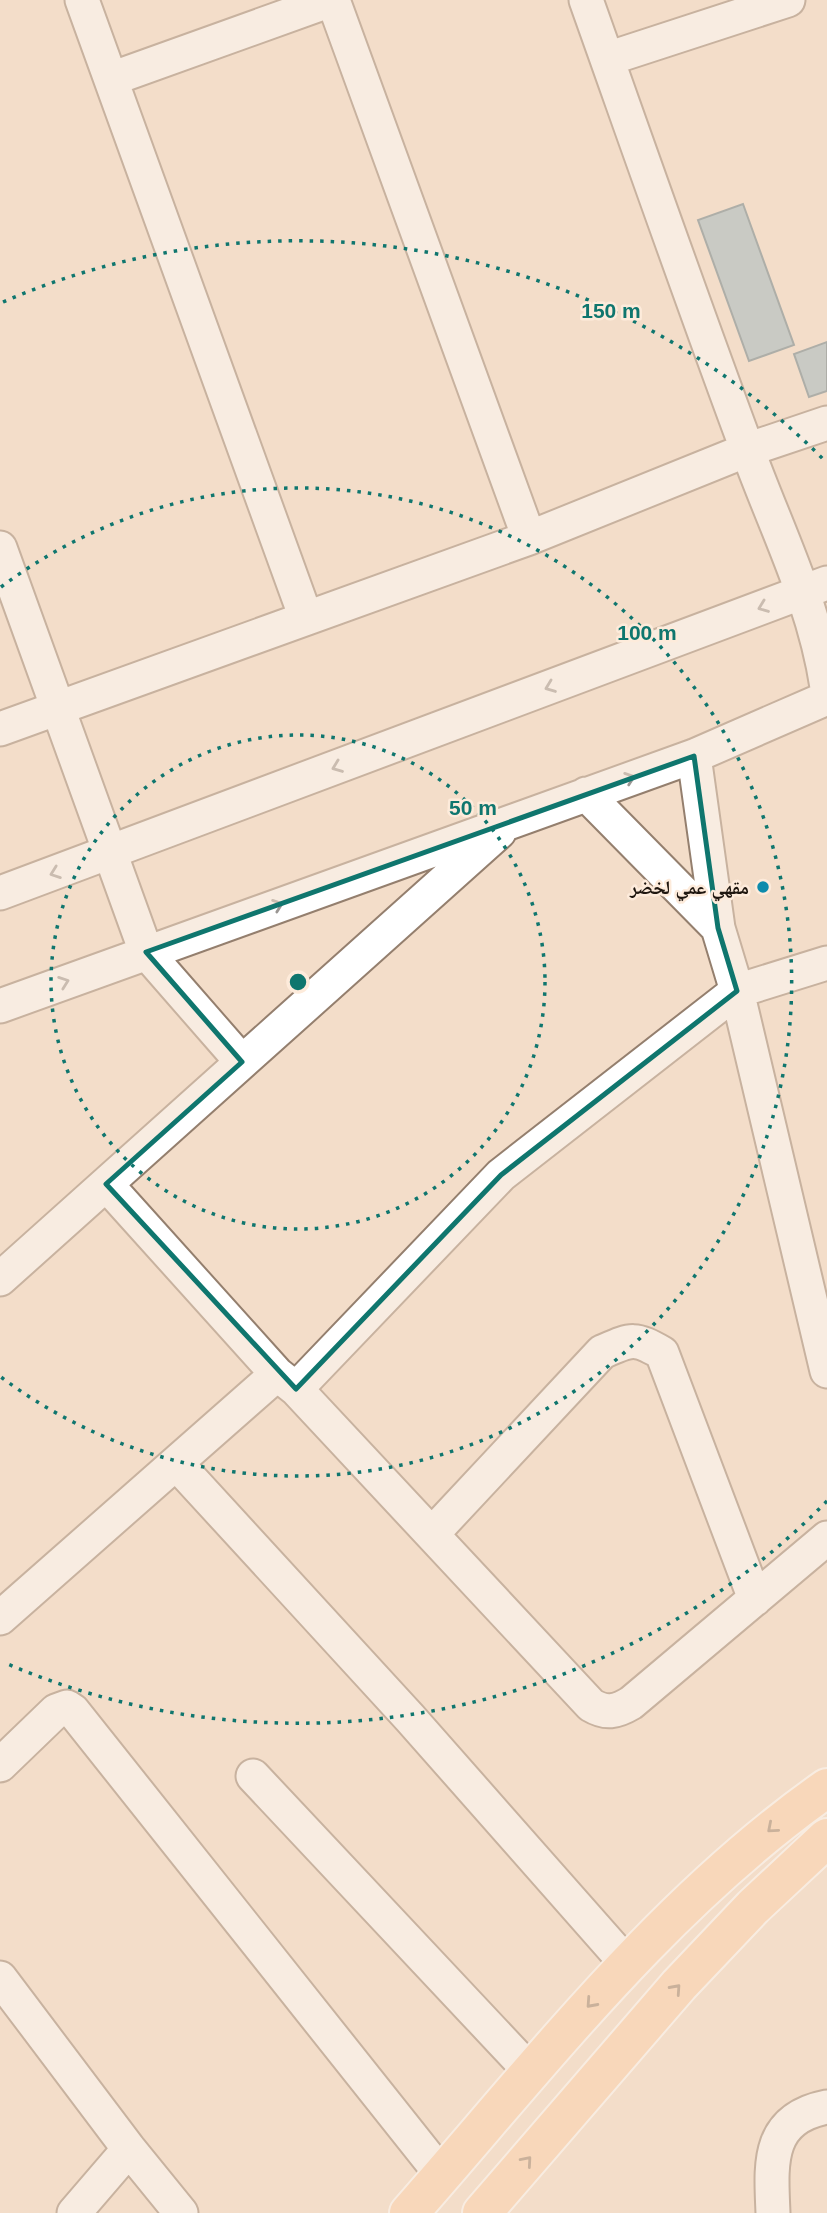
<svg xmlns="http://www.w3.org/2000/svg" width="827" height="2213" viewBox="0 0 827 2213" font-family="Arial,'Noto Naskh Arabic',sans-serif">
<rect width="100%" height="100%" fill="#f3ddc9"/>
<path fill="#97b4bf" stroke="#5b7781" stroke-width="2" d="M743,204l51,141 -45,16 -51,-141z
M827,342v49l-18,6 -15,-43z"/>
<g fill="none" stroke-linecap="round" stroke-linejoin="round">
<defs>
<path id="minor" d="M82,0l224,618
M333,0l196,538
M586,0c53,149 105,298 160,446 29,81 68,155 81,241
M607,59l181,-59
M111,79l220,-79
M0,548l146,404 96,110
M0,729l529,-191 218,-88 80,-27
M694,756l24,172 19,63 90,380
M586,794l132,134
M0,893l827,-310
M0,1006l694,-250 133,-58
M106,1184l171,190
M0,1279l499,-447
M296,1389l295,316c15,9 25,7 40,-2l196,-165
M176,1463l234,255 217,246
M432,1534l170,-182c30,-13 32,-15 60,1l93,246
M0,1618l277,-244 19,15 205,-214 236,-184 90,-28
M0,1765l56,-54 11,-4 6,4 369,464
M253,1776l277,295
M0,1978l129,171 52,64
M74,2213l55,-64
M773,2213c-2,-49 -7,-94 54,-106"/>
<path id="major" d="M409,2213c131,-149 254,-310 418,-425
M482,2213l197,-228 74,-78 74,-69"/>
</defs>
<use href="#minor" stroke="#947f6e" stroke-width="37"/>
<use href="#major" stroke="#fff" stroke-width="42"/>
<use href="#minor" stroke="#fff" stroke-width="33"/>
<use href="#major" stroke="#fed1a9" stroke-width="38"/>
</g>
<defs><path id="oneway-chevron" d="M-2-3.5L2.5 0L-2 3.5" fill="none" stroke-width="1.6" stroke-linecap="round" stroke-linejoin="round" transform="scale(1.75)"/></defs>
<g stroke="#9a9693">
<use href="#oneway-chevron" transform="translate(763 607) rotate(159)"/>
<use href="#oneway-chevron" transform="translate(550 687) rotate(159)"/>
<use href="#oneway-chevron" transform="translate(337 767) rotate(159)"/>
<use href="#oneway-chevron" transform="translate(630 778) rotate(-19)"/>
<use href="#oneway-chevron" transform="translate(55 873) rotate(160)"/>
<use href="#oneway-chevron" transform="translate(278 905) rotate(-20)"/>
<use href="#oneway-chevron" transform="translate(64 982) rotate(-20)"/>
</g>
<g stroke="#997d64">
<use href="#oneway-chevron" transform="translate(772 1828) rotate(139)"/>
<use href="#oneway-chevron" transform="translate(676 1989) rotate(-48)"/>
<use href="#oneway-chevron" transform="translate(591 2003) rotate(132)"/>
<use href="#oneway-chevron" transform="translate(527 2161) rotate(-49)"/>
</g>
<path d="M0 0H827V2213H0ZM694,756l24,172 19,63 -236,184 -205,214 -190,-205 136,-122 -96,-110z" fill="#f3ddc9" fill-opacity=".55" fill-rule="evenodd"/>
<path fill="none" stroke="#0f766e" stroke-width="5" stroke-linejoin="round" d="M694,756l24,172 19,63 -236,184 -205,214 -190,-205 136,-122 -96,-110z"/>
<g fill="none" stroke="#0f766e" stroke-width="3.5" stroke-dasharray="3.5 7">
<circle cx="298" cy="982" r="247"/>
<path d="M1 587A494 494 0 1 1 1 1377"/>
<path d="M827 1501A741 741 0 0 1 3 1662M3 302A741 741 0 0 1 827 463"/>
</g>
<circle fill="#0d8bac" stroke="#fdebdb" stroke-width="2.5" cx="763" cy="887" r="7"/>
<g text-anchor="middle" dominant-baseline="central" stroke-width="5" stroke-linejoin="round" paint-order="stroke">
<g font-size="19" font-weight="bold" fill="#1e160f" stroke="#fdebdb" text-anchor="end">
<text x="749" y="887">مقهي عمي لخضر</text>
</g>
</g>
<circle cx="298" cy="982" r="10" fill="#0f766e" stroke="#fdebdb" stroke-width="3.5"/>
<g font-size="21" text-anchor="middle" font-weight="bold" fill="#0f766e" stroke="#fdebdb" stroke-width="5" stroke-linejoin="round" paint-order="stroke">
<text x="611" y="318">150 m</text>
<text x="647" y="640">100 m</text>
<text x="473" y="815">50 m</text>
</g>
</svg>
